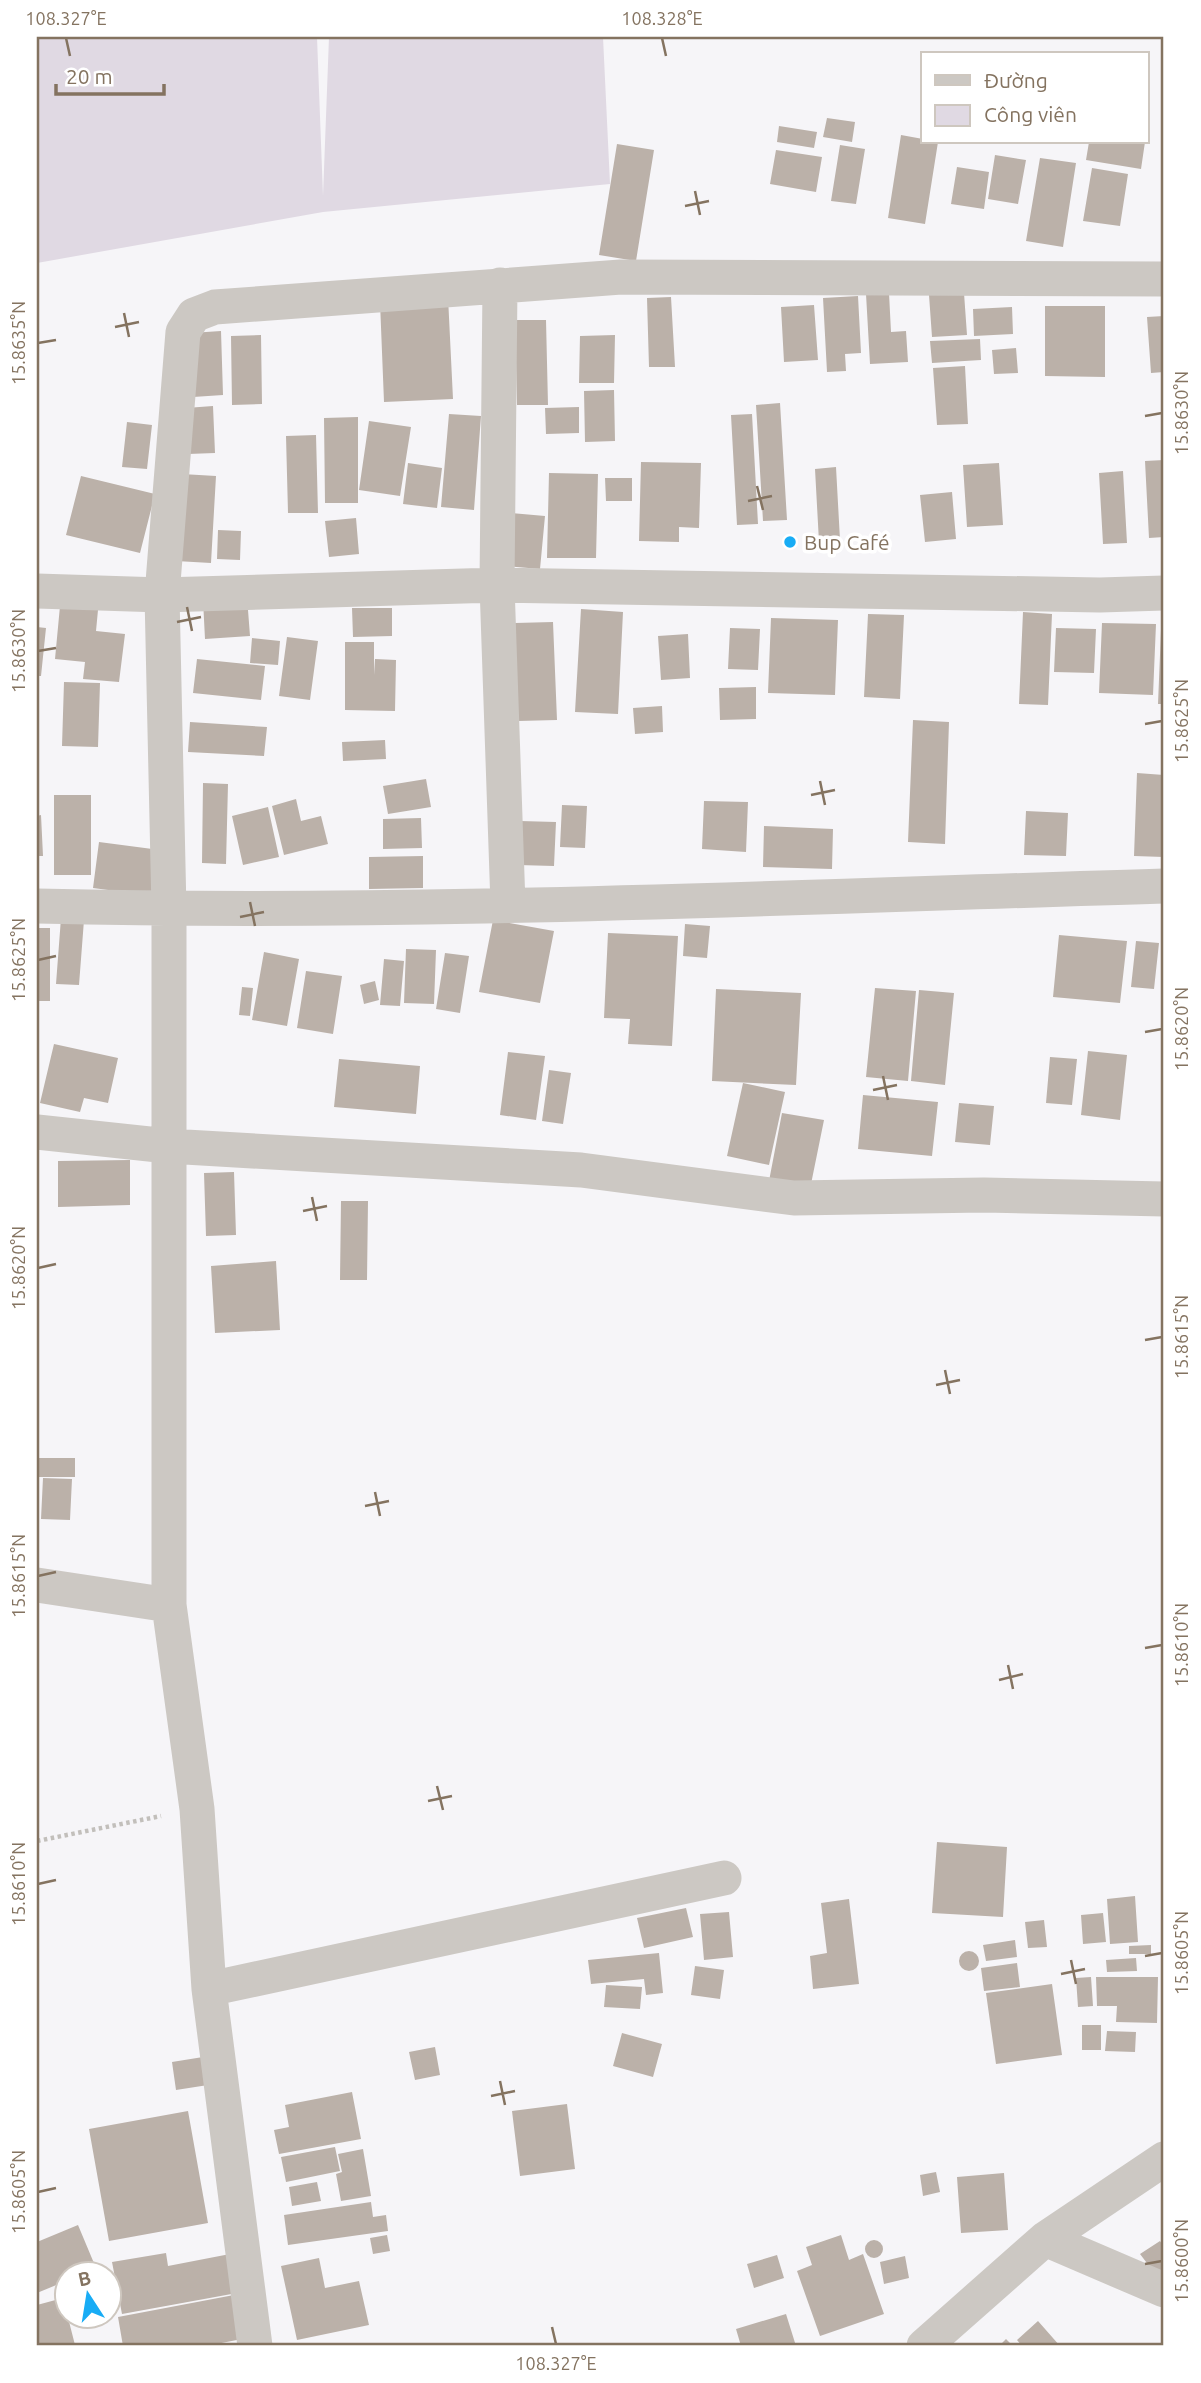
<svg xmlns="http://www.w3.org/2000/svg" width="1201" height="2383" viewBox="0 0 1201 2383" font-family="Ubuntu,sans-serif">
<rect width="100%" height="100%" fill="#f6f5f8"/>
<path fill="#e0d9e3" d="M37,37h280l6,159 6,-159h274l7,147 -287,28 -286,51z"/>
<path fill="#bbb1a9" d="M827,118l28,4 -3,20 -29,-5z
M779,126l38,6 -3,16 -37,-6z
M901,135l22,4v3h15l-13,82 -37,-6z
M1089,142h56l-4,27 -55,-9z
M617,144l37,6 -18,111 -37,-6z
M840,145l25,4 -9,55 -25,-3z
M776,150l46,7 -6,35 -46,-8z
M995,155l31,5 -8,44 -30,-5z
M1040,158l36,5 -13,84 -37,-6z
M957,167l32,5 -5,37 -33,-5z
M1092,168l36,6 -8,52 -37,-5z
M889,293l2,39 15,-1 2,31 -38,2 -4,-70z
M964,293l3,42 -35,2 -3,-42z
M858,296l3,57 -16,1 1,17 -19,1 -4,-74z
M448,297l5,102 -69,3 -4,-100z
M671,297l4,70h-26l-2,-69z
M814,305l4,55 -34,2 -3,-55z
M1045,306h60v71l-60,-1z
M1012,307l1,27 -39,2 -1,-27z
M1164,316v56l-13,1 -4,-56z
M515,320h31l2,85h-31z
M221,331l2,64 -30,2 -2,-64z
M261,335l1,69 -30,1 -1,-69z
M615,335l-1,48h-35l1,-47z
M980,339l1,21 -49,3 -2,-22z
M1016,348l2,25 -24,1 -2,-24z
M965,366l3,58 -31,1 -4,-57z
M614,390l1,51 -30,1 -1,-51z
M780,403l7,117 -24,1 -7,-116z
M213,406l2,47 -27,1 -2,-46z
M579,407v26l-33,1 -1,-26z
M449,414l32,2 -7,94 -33,-3z
M752,414l6,110 -21,1 -6,-110z
M358,417v86h-33l-1,-85z
M369,421l42,6 -11,69 -41,-6z
M127,422l25,3 -5,44 -25,-2z
M316,435l2,78h-30l-2,-77z
M1164,460v77l-15,1 -4,-77z
M641,462l60,1 -2,65 -20,-1v15l-40,-1z
M408,463l34,5 -5,40 -34,-4z
M999,463l4,62 -36,2 -4,-62z
M836,467l4,73 -21,2 -4,-73z
M1123,471l4,72 -24,1 -4,-71z
M549,473l49,1 -2,84h-49z
M182,474l34,2 -5,87 -35,-2z
M81,476l74,18 -15,59 -74,-18z
M605,478h27v23h-26z
M952,492l4,47 -31,3 -5,-47z
M511,513l34,3 -5,53 -34,-3z
M356,518l3,36 -30,3 -4,-36z
M218,530l23,1 -1,29 -23,-1z
M247,597l3,39 -45,3 -2,-39z
M60,606l38,4 -2,21 29,3 -6,48 -36,-3 2,-17 -30,-3z
M352,608h40v28l-39,1z
M581,609l42,3 -5,102 -43,-2z
M1023,612l29,2 -4,91 -29,-1z
M868,614l36,1 -4,84 -36,-2z
M771,618l67,2 -3,75 -67,-2z
M553,622l4,98 -39,1 -3,-98z
M1102,623l54,1 -3,71 -54,-2z
M37,627l9,1 -5,48h-4z
M730,628l30,1 -2,41 -30,-1z
M1056,628l40,1 -2,44 -40,-1z
M1161,630h3v74h-6z
M688,634l2,44 -29,2 -3,-44z
M287,637l31,4 -8,59 -31,-4z
M252,638l28,3 -2,24 -28,-2z
M345,642h29v33l1,-16 21,1 -1,51 -50,-1z
M197,659l68,7 -4,34 -68,-7z
M64,682l36,1 -2,64 -36,-1z
M756,687v32l-36,1 -1,-32z
M662,706l1,26 -28,2 -2,-26z
M913,720l36,2 -4,122 -37,-2z
M190,722l77,5 -3,29 -76,-4z
M385,740l1,19 -43,2 -1,-19z
M1137,773l27,2v82l-30,-1z
M426,779l5,28 -43,7 -5,-28z
M203,783l25,1 -2,80 -24,-1z
M54,795h37v80h-37z
M296,799l5,22 20,-5 7,28 -44,11 -12,-49z
M704,801l44,1 -2,50 -44,-3z
M562,805l25,1 -2,42 -25,-1z
M268,807l11,50 -36,8 -11,-49z
M1026,811l42,2 -2,43 -42,-1z
M41,815l2,41h-6v-40z
M421,818l1,30 -39,1v-30z
M520,821l36,1 -2,44 -36,-1z
M764,826l69,3 -1,40 -69,-2z
M99,842l61,8 -7,46 -60,-8z
M423,856v32l-54,1v-32z
M61,918l23,2 -5,65 -23,-1z
M493,920l61,11 -14,72 -61,-11z
M685,924l25,2 -3,32 -24,-2z
M37,928h13v73h-13z
M608,933l70,3 -6,110 -44,-2 2,-25 -26,-1z
M1059,935l68,6 -7,62 -67,-6z
M1136,941l23,2 -5,46 -23,-2z
M406,949l30,1 -2,54 -30,-1z
M264,952l35,7 -12,67 -35,-6z
M445,953l24,3 -9,57 -24,-4z
M384,959l20,2 -4,45 -20,-1z
M306,971l36,5 -9,58 -36,-6z
M375,981l4,19 -15,4 -4,-19z
M242,987l11,1 -3,28 -11,-1z
M875,988l41,3 -8,90 -42,-4z
M716,989l85,4 -5,92 -84,-4z
M919,990l35,3 -9,92 -34,-4z
M54,1044l64,14 -10,45 -24,-5 -4,14 -40,-9z
M1088,1051l39,4 -7,65 -39,-5z
M508,1052l37,4 -9,64 -36,-5z
M1050,1057l27,2 -5,46 -26,-2z
M339,1059l81,7 -4,48 -82,-7z
M549,1070l22,3 -8,51 -21,-3z
M743,1083l42,9 -16,73 -42,-9z
M863,1095l75,7 -6,54 -74,-7z
M959,1103l35,3 -4,39 -35,-3z
M782,1113l42,7 -14,69 -41,-8z
M130,1160v45l-72,2v-46z
M234,1172l2,63 -30,1 -2,-63z
M341,1201h27l-1,79h-27z
M276,1261l4,69 -65,3 -4,-67z
M38,1458h37v19h-37z
M43,1478l29,1 -2,41 -29,-1z
M937,1842l70,5 -4,70 -71,-4z
M1135,1896l3,46 -28,2 -3,-45z
M849,1899l10,85 -46,5 -3,-33 17,-3 -6,-50z
M686,1908l7,29 -49,11 -7,-30z
M729,1912l4,45 -29,3 -4,-46z
M1103,1913l3,29 -23,2 -2,-29z
M1044,1920l3,27 -19,1 -3,-26z
M1015,1940l2,17 -31,4 -3,-16z
M1151,1945v9h-22v-8z
M959 1961a10 10 0 1 1 20 0a10 10 0 1 1-20 0Z
M659,1953l4,40 -17,2 -2,-16 -53,5 -3,-24z
M1136,1958l1,13 -30,1 -1,-12z
M1017,1963l3,24 -36,4 -3,-23z
M695,1966l29,4 -4,29 -29,-4z
M1091,1977l2,29 -15,1 -2,-29z
M1096,1977h62l-1,46 -41,-1 1,-16h-20z
M1052,1984l10,71 -66,9 -10,-71z
M606,1985l36,2 -2,22 -36,-2z
M1082,2025h19v25h-19z
M1107,2031l29,1 -1,20 -30,-1z
M622,2033l40,11 -9,33 -40,-11z
M435,2047l5,28 -25,5 -6,-28z
M203,2057l5,28 -32,5 -4,-28z
M352,2092l9,47 -82,15 -5,-24 15,-3 -4,-22z
M567,2104l8,65 -55,7 -8,-65z
M188,2111l20,112 -99,18 -20,-112z
M335,2147l5,24 -54,11 -5,-25z
M363,2149l8,47 -30,5 -5,-27 6,-2 -4,-18z
M936,2172l4,20 -17,4 -3,-21z
M1004,2173l4,57 -47,3 -4,-56z
M317,2182l4,19 -29,5 -3,-19z
M371,2202l2,15 13,-2 2,16 -100,14 -4,-30z
M78,2225l18,43 -15,6h-15v7l-29,12v-51z
M387,2235l3,16 -17,3 -3,-16z
M841,2235l8,25 14,-6 21,60 -64,22 -23,-65 15,-6 -6,-18z
M865 2249a9 9 0 1 1 18 0a9 9 0 1 1-18 0Z
M1160,2241l4,6v29l-5,3 -19,-25z
M166,2253l2,13 62,-12 7,39 -115,21 -10,-52z
M777,2255l7,23 -30,10 -7,-24z
M905,2256l4,22 -25,6 -4,-22z
M319,2258l6,30 34,-7 10,44 -72,15 -16,-74z
M234,2295l8,44 -36,7h-83l-5,-29z
M63,2298l12,47 -38,1v-41z
M786,2314l10,32h-55l-5,-17z
M1038,2321l22,25h-38l-5,-6z
M1006,2339l7,7h-14z"/>
<g fill="none" stroke-linecap="round" stroke-linejoin="round">
<path stroke="#c2bfbb" stroke-width="4.5" stroke-dasharray="3.5 3.5" stroke-linecap="butt" d="M37,1841l124,-25"/>
<path stroke="#ccc8c3" stroke-width="35" d="M500,285l-3,300 11,320
M37,591l125,4 335,-10 603,10 64,-2
M37,906c375,9 752,-9 1127,-20
M37,1132l131,14 413,24 213,28 190,-3 180,4
M37,1585l132,20
M209,1989l515,-111
M1045,2239l119,51
M255,2346l-46,-357 -12,-180 -28,-204v-695l-7,-315 21,-263 11,-17 21,-8 406,-30 543,2
M924,2346l121,-107 119,-80"/>
</g>
<path fill="none" stroke="#847360" stroke-width="2.5" d="M66,38l4,18M662,38l4,18M695,191l5,24M685,206l24,-5M124,313l5,24M115,327l24,-5M38,343l18,-3M1145,416l17,-3M757,486l6,24M748,501l24,-5M187,607l5,24M177,622l24,-5M38,651l18,-3M1145,724l17,-3M820,781l5,24M811,795l24,-5M250,902l5,24M240,917l24,-5M38,960l18,-4M1145,1032l17,-3M883,1076l5,24M873,1090l24,-5M312,1197l5,24M303,1211l24,-5M38,1268l18,-4M1145,1340l17,-3M945,1370l5,24M936,1385l24,-5M375,1492l5,24M365,1506l24,-5M38,1576l18,-4M1145,1648l17,-3M1008,1665l5,24M999,1680l24,-6M437,1786l6,24M428,1801l24,-5M38,1884l18,-4M1145,1956l17,-3M1071,1960l5,24M1061,1974l24,-5M500,2081l5,24M491,2096l24,-5M38,2192l18,-4M1145,2264l17,-3M552,2327l4,17"/>
<circle fill="#18acf5" stroke="#fff" stroke-width="2.5" cx="790" cy="542" r="7"/>
<g text-anchor="middle" dominant-baseline="central" stroke-width="7" stroke-linejoin="round" paint-order="stroke">
<g font-size="21" fill="#847360" stroke="#fff" text-anchor="start">
<text x="804" y="542">Bup Café</text>
</g>
</g>
<rect width="1201" height="2383" fill="none" stroke="#ffffff" stroke-width="77"/>
<rect x="921" y="52" width="228" height="91" fill="#ffffff" stroke="#cec7bf" stroke-width="2"/>
<rect x="935" y="75" width="35" height="10" fill="#ccc8c3" stroke="#cec7bf" stroke-width="2"/>
<text x="984" y="88" font-size="21" fill="#847360">Đường</text>
<rect x="935" y="105" width="35" height="21" fill="#e0d9e3" stroke="#cec7bf" stroke-width="2"/>
<text x="984" y="122" font-size="21" fill="#847360">Công viên</text>
<g transform="translate(88 2295) rotate(348)"><circle r="33" fill="#ffffff" stroke="#cec7bf" stroke-width="2"/>
<path d="M0-5L12 26L0 18L-12 26Z" fill="#18acf5"/>
<text y="-10" font-size="19" font-weight="bold" text-anchor="middle" fill="#847360">B</text>
</g>
<path d="M56 84v10h108v-10" fill="none" stroke="#847360" stroke-width="3.5"/>
<text x="66" y="84" font-size="21" fill="#847360" stroke="#ffffff" stroke-width="5" paint-order="stroke">20 m</text>
<rect x="38" y="38" width="1124" height="2306" fill="none" stroke="#847360" stroke-width="2.5"/>
<g font-size="18" text-anchor="middle" fill="#847360">
<text x="66" y="25">108.327°E</text>
<text x="662" y="25">108.328°E</text>
<text transform="translate(19 343) rotate(-90)" y="6">15.8635°N</text>
<text transform="translate(1182 413) rotate(-90)" y="6">15.8630°N</text>
<text transform="translate(19 651) rotate(-90)" y="6">15.8630°N</text>
<text transform="translate(1182 721) rotate(-90)" y="6">15.8625°N</text>
<text transform="translate(19 960) rotate(-90)" y="6">15.8625°N</text>
<text transform="translate(1182 1029) rotate(-90)" y="6">15.8620°N</text>
<text transform="translate(19 1268) rotate(-90)" y="6">15.8620°N</text>
<text transform="translate(1182 1337) rotate(-90)" y="6">15.8615°N</text>
<text transform="translate(19 1576) rotate(-90)" y="6">15.8615°N</text>
<text transform="translate(1182 1645) rotate(-90)" y="6">15.8610°N</text>
<text transform="translate(19 1884) rotate(-90)" y="6">15.8610°N</text>
<text transform="translate(1182 1953) rotate(-90)" y="6">15.8605°N</text>
<text transform="translate(19 2192) rotate(-90)" y="6">15.8605°N</text>
<text transform="translate(1182 2261) rotate(-90)" y="6">15.8600°N</text>
<text x="556" y="2370">108.327°E</text>
</g>
</svg>
